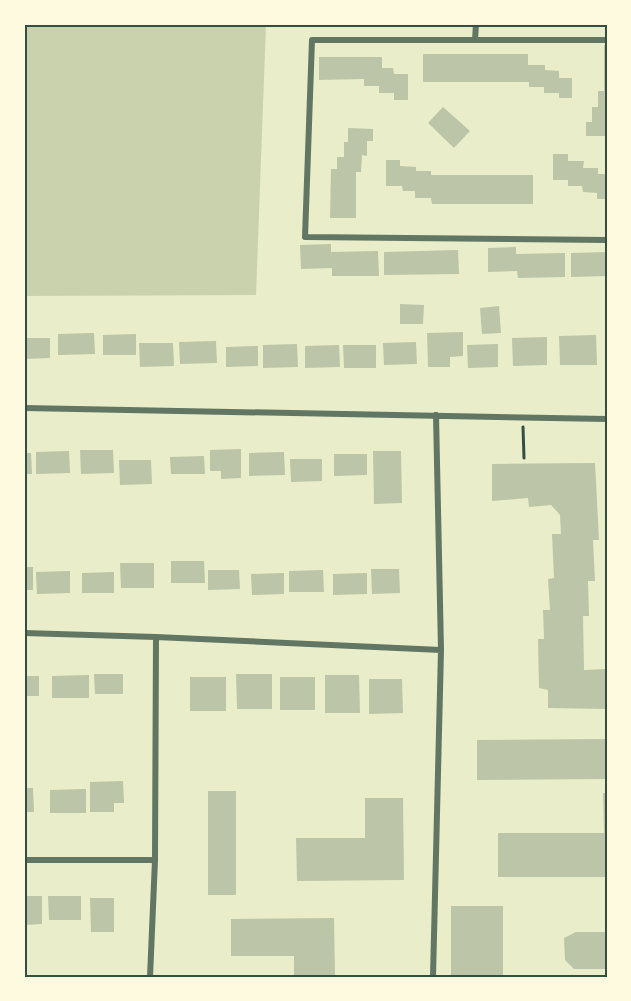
<svg xmlns="http://www.w3.org/2000/svg" width="631" height="1001" viewBox="0 0 631 1001" font-family="Helvetica,sans-serif">
<rect width="100%" height="100%" fill="#e9edc9"/>
<path fill="#cad2ad" d="M24,24h242l-10,271 -232,1z"/>
<path fill="#bcc5a7" d="M604,45h3v91h-21v-14h6v-15h6v-16h6z
M423,54h105v11h17v5l14,1v7h13v20h-13v-5h-15v-6h-15v-5h-106z
M319,57h63v11h11l1,6h14v26h-14v-7h-15v-7h-15v-7l-45,1z
M443,107l27,24 -16,17 -26,-25z
M348,128l25,1v12h-6v15l-5,-1 -1,17h-5v46h-26l1,-49h6v-12h7v-15h4z
M553,154h15v7h16l-1,7h15v6h9v25h-10v-6l-14,-1 -1,-6h-14v-6h-15z
M386,160h14v6l16,1v4h15v4h102v29h-101l-1,-6h-16v-7h-12l-1,-5h-16z
M331,244v8l47,-1 1,25h-47v-8l-31,1 -1,-24z
M516,247v7l49,-1v24l-47,1 -1,-7 -29,1v-24z
M458,250l1,24 -75,1v-23z
M607,252v24l-36,1v-24z
M400,304l24,1 -1,19h-23z
M499,306l2,27 -19,1 -2,-26z
M463,332v24l-13,1v10h-22l-1,-34z
M94,333l1,21 -37,1v-21z
M136,334v21h-33v-20z
M596,335l1,30h-37l-1,-29z
M547,337v28l-34,1 -1,-28z
M24,338h26v20l-26,1z
M216,341l1,22 -37,1 -1,-22z
M416,342l1,22 -33,1 -1,-22z
M139,343h34l1,23 -34,1z
M297,344l1,23 -35,1v-23z
M498,344v23l-30,1 -1,-23z
M339,345l1,22 -35,1v-22z
M343,345h33v23h-32z
M258,346v20l-32,1v-20z
M241,449v29l-20,1v-8h-11v-21z
M80,450h33l1,23 -33,1z
M69,451l1,22 -34,1v-22z
M373,451h28l1,52 -28,1z
M284,452l1,23 -36,1v-23z
M24,453h7l1,21h-8z
M334,454h33v21l-33,1z
M204,456l1,18h-34l-1,-17z
M290,459h32v22l-31,1z
M119,460h32l1,24 -32,1z
M595,463l4,77h-6l2,41h-7l1,35h-6l1,54 23,-1v40l-59,-1v-18l-9,-2 -1,-49h6l-1,-29h7l-2,-31 6,-1 -2,-44h9l-1,-19 -9,-10 -22,2 -1,-9 -36,3v-37z
M171,561h33l1,22h-34z
M120,563h34v25h-33z
M24,567h9v23h-9z
M371,569h28l1,24 -28,1z
M208,570h31l1,19 -32,1z
M323,570l1,22h-35v-21z
M70,571v22l-33,1 -1,-22z
M114,572v21h-32v-20z
M284,573v21l-32,1 -1,-21z
M367,573v21l-34,1v-21z
M94,674h29v20h-28z
M236,674h36v35h-35z
M89,675v23h-37v-22z
M325,675h34l1,38h-35z
M24,676h15v20h-15z
M190,677h36v34h-36z
M280,677h35v33h-35z
M369,679h33l1,34 -34,1z
M607,739v40l-130,1v-40z
M123,781l1,22h-10v9h-24v-30z
M24,788h9l1,24h-10z
M86,789v24h-36v-23z
M208,791h28v104h-28z
M603,793h4v84h-109v-44h106z
M365,798h38l1,82 -107,1 -1,-43h69z
M24,896h18v28l-18,1z
M48,896h33v24h-32z
M90,898h24v34h-23z
M451,906h52v71h-52z
M334,918l1,59h-41v-21h-63v-37z
M576,932h31v37h-33l-9,-9 -1,-22z"/>
<g fill="none" stroke-linecap="round" stroke-linejoin="round">
<path stroke="#344e41" stroke-width="3" d="M523,427l1,31"/>
<path stroke="#617663" stroke-width="6" d="M475,40l1,-16
M607,40h-295l-7,197 302,3
M24,408l583,11
M24,633l132,4 285,13
M24,860h131
M150,977l5,-117 1,-223
M433,977l8,-327 -5,-235"/>
</g>
<rect width="631" height="1001" fill="none" stroke="#fefae0" stroke-width="51"/>
<rect x="26" y="26" width="580" height="950" fill="none" stroke="#344e41" stroke-width="2"/>
</svg>
